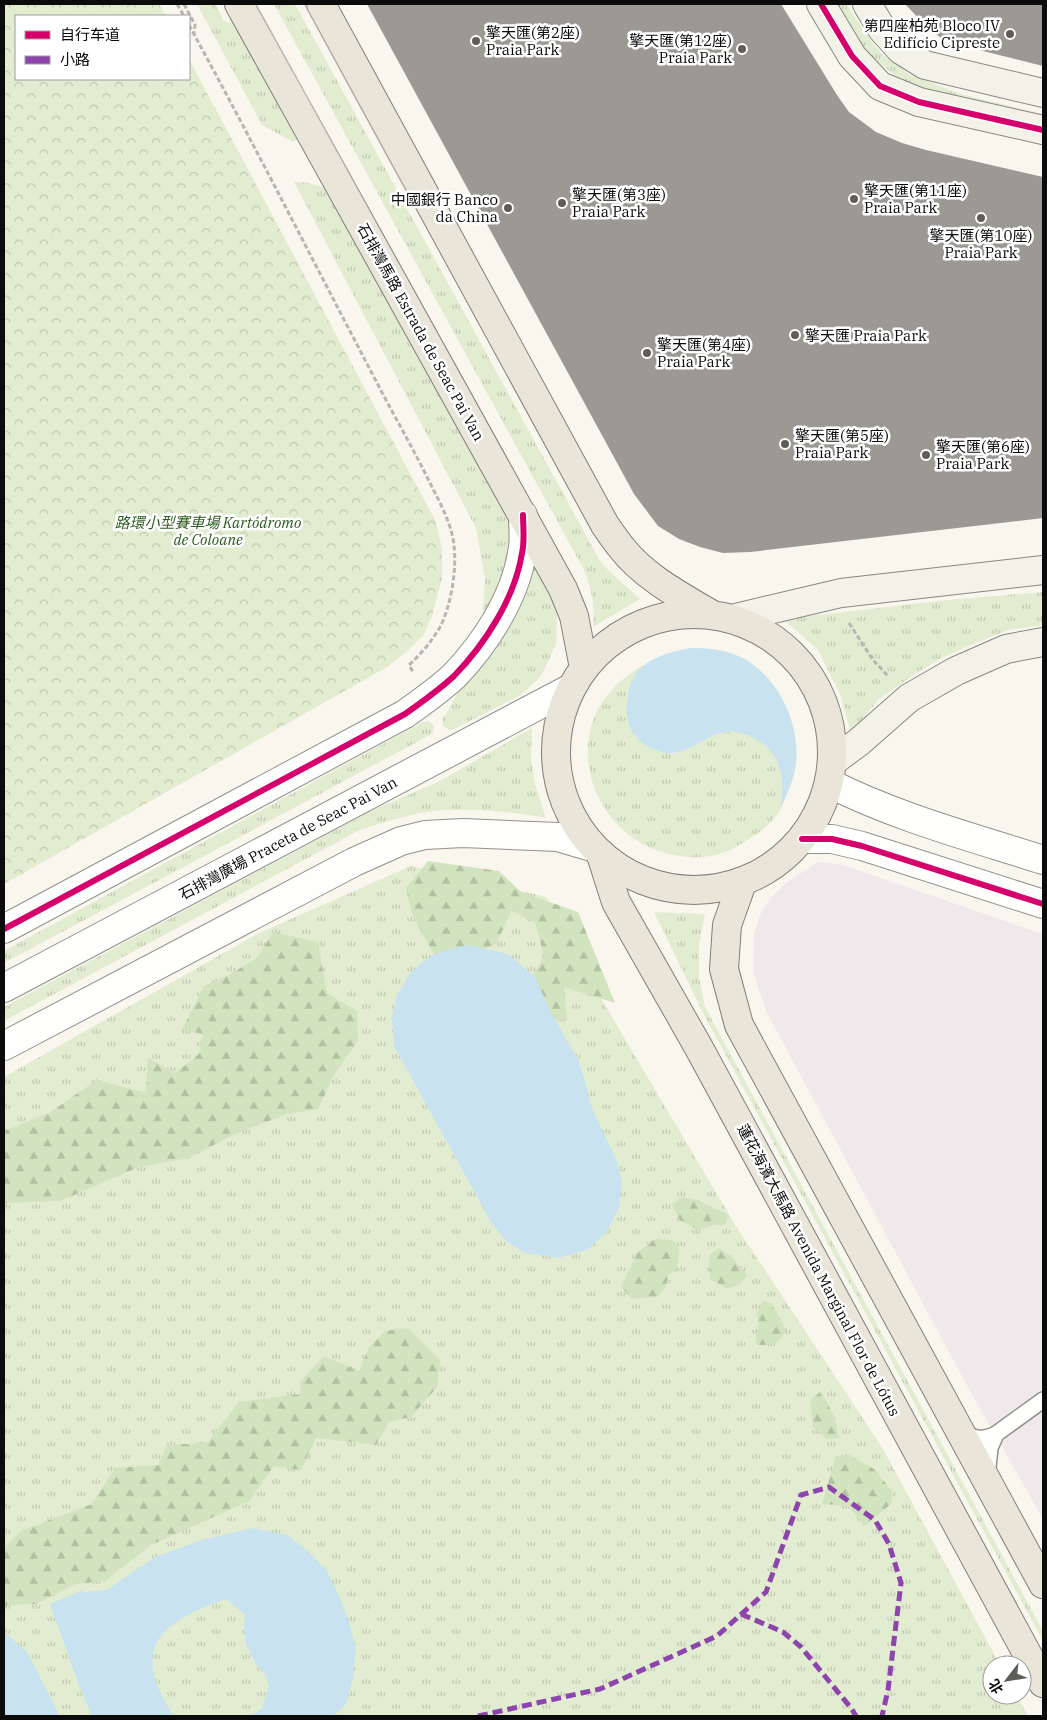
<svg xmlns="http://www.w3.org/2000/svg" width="1047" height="1720" viewBox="0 0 1047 1720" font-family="'IBM Plex Serif','Noto Sans SC',serif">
<defs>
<pattern id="grass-tufts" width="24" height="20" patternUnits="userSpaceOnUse" patternTransform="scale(1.25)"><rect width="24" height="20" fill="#e2ecd0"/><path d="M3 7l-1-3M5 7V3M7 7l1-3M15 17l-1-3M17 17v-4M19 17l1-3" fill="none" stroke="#c1c9b1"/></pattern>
<pattern id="forest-firs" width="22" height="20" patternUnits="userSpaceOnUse" patternTransform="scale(1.25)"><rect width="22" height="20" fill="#d2e3bf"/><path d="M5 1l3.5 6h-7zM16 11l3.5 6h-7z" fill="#b3c1a3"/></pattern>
<pattern id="park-crowns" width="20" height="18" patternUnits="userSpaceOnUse" patternTransform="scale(1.25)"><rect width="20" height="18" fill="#e2ecd0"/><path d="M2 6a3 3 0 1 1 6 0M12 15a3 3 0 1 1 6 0" fill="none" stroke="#c1c9b1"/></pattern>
</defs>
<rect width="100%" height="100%" fill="#f9f6ee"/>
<path fill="#f0e9eb" d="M818,862l22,2 203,70v585l-79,-139 -198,-369 -13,-39 1,-38 6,-19 11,-18 16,-15z"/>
<path fill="url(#grass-tufts)" d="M197,4h18l9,17 17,5 58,107 -1,6 -5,3 -31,-17z
M274,4h21l304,555 8,10 33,30 -47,28c2,-21 -1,-38 -9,-57z
M836,4h10l23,34 11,14 30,23 51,19 81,20 -2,8 -87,-21 -51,-20 -30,-24 -16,-20z
M294,182c17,0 26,3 39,12l217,393 7,26 -1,31 -15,32 -20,19 -67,34 -5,1 -6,-4 -1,-8 4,-4 22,-40 14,-45 3,-50 -9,-51z
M1043,592v33l-34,5 -29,11 -36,16 -26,15 -39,27 -28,34 -11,-39 -22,-44 -35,-31 165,-19z
M659,657c-20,11 -27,18 -32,41l43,56c24,-4 44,-25 67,-22 30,4 45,28 46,56 0,7 0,16 -3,22 -10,18 -33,31 -50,40 -18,8 -37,9 -56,5 -54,-9 -94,-63 -85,-119 6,-38 37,-64 70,-79z
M428,721l6,5 -1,6 -3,3 -426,228v-12l419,-229z
M532,728l-1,30 4,26 11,34c-31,-6 -64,-9 -96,-8 -30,0 -61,11 -90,20l-356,191v-14l369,-197 65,-28z
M411,866l136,31 40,78 149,251 147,223 117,216h-8v30h24l12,21h-1024v-639l255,-144z
M654,912l51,2 -6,30v33l6,30 338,624v10l-339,-626z"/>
<path fill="url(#forest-firs)" d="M428,861l71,10 22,21 57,20 37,91 -51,-16 3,33 -32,-1 -9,-33 18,-29 -9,-35 -24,-11 -14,32 -29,14 -34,-3 -21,-37 -7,-29z
M273,932l45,10 9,51 30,18 1,30 -23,32 -17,36 -31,5 -54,21 -44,23 -50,9 -79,34 -56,2v-72l45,-18 48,-33 49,13 2,-35 27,15 24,-19 4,-20 -21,-4 22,-44 25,-11 28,-17z
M682,1197l15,3 32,15 -4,10h-11l-16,5 -18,-10 -8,-15z
M655,1239l18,1 6,10 -2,21 -8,3 -3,12 -9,11 -25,2 -11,-12 17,-35z
M719,1248l13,9 15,18 -7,9 -12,5 -18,-10 -1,-24z
M763,1301l8,2 15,26c-6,16 -15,16 -30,16v-10l3,-10 -2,-12z
M408,1328l32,32 -3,27 -26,30 -22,5 -13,23 -60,-7 -15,32 -27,-4 -25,35 -98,44 -46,36 -29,3 -40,20 -28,1 -4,4v-62l17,-16 71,-27 23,-36 43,-3 9,-20 40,-2 32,-41 61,-8 1,-13 23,-25 35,15 10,-24 16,-16z
M821,1391l13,25 5,22 -12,1 -14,-12 -3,-26z
M850,1455l24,14 19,23 -2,12 -27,22 -16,-20 -26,-2 14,-48z"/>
<path fill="url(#park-crowns)" d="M4,4h155l7,12h-150v63h173v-20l247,463 6,27v29l-10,38 -9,20 -18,17 -18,14 -383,217z"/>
<path fill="#c9e2ef" d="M691,648c15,0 31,1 45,7 42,17 67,72 59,115 -3,14 -9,27 -15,40 6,-29 2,-57 -26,-72 -9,-5 -22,-8 -33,-5 -22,6 -39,27 -63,18 -29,-11 -36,-33 -29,-61 2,-9 6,-17 13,-23 14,-12 32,-16 49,-19z
M467,945l41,9 27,23 15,34 29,50 14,50 23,48 6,24 -3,25 -13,25 -19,17 -29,8 -33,-5 -19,-12 -15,-19 -97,-176 -2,-28 5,-23 14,-23 23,-18z
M253,1528l34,7 21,16 19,20 13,27 10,27 6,24 -3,28 -7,27 -12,12h-84l12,-7 7,-24 -5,-12 -9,-10 -9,-19 -2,-16 1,-13 -19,-16c-68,24 -97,49 -52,117h-82l-13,-31 -29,-81 26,-11 31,-3 48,-33 50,-18z
M4,1632l23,20 33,64h-56z"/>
<path fill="#9c9994" d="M367,4h414l56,91 12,17 27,20 26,11 24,7 117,27v341l-293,34 -27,1 -23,-6 -21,-8 -21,-13 -24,-32z
M905,4h138v62l-64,-16 -38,-12 -14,-11z"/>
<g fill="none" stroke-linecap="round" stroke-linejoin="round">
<defs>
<path id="lane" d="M961,1431c13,8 21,10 35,3l47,-34
M987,1477l3,-29 6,-14"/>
<path id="street" d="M829,783c67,34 142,54 214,77
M802,839h30l30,7 181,58
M4,929l401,-215c17,-12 34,-24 49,-38 31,-32 61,-78 68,-123 3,-12 1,-26 1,-38
M4,988l567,-300
M4,1046l350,-184 47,-21 24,-6 38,-2 95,4 34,10"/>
<path id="secondary" d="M821,4l31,52 28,30 39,16 124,28
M867,4l15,25 19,21 24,15 118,28
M731,619l110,-26 202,-23
M832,762l27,-20 50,-44 47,-27 50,-22 37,-7"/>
<path id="primary" d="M239,4l324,585 11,27 10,52
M321,4l284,521c5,7 10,15 16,22 22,29 59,49 90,67
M556 752a138 138 0 1 1 276 0a138 138 0 1 1-276 0Z
M601,855l15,47 83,146 344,635
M742,883l-15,42 -3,44 15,56 304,559"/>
</defs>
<use href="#lane" stroke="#92918d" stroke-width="18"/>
<use href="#street" stroke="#92918d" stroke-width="30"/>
<use href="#secondary" stroke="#898784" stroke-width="30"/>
<use href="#primary" stroke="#7f7e7a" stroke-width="30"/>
<path stroke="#b7b6b5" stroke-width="3" stroke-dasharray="5 2.5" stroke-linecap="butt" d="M177,4l7,12
M184,4l11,21 -1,8
M189,25c64,117 124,236 186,354 18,35 38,69 55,104 10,20 22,41 24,63 3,22 -3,61 -14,81 -8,14 -19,27 -31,38l4,7
M849,623l24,37 15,16"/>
<use href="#lane" stroke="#fefefc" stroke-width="15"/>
<use href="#street" stroke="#fefefc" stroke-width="28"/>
<use href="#secondary" stroke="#f3f2e8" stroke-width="28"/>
<use href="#primary" stroke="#e9e5d9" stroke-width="28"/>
<path stroke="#d4c5c4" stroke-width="1" d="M256,4l120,219
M304,4l110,202"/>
<path stroke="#8e44ad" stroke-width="5" stroke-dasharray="10 5" stroke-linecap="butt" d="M741,1614l42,18 18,15 50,61 5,8
M478,1716l122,-27 117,-53 49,-44 35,-97 28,-8 46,33 14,24 12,39 -13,107 -6,26"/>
<defs>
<path id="cycleway" d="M821,4l31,52 28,30 39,16 124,28
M802,839h30l30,7 181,58
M4,929l401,-215c17,-12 34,-24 49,-38 31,-32 61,-78 68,-123 3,-12 1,-26 1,-38"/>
</defs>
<use href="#cycleway" stroke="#fff" stroke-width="9"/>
<use href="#cycleway" stroke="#d6006c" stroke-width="6"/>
</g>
<g fill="#5e5d5a" stroke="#fff" stroke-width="2">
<circle cx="1010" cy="34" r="5"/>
<circle cx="476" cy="41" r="5"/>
<circle cx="742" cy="49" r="5"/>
<circle cx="854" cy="199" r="5"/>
<circle cx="562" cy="203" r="5"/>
<circle cx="508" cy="208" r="5"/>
<circle cx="981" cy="218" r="5"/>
<circle cx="795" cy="335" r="5"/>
<circle cx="647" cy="353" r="5"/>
<circle cx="785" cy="444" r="5"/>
<circle cx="926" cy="455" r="5"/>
</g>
<g text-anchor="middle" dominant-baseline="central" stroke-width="5" stroke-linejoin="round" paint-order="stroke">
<g font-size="15" fill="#0b0b0b" stroke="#fff" text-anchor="start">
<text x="1000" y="25" text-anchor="end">第四座柏苑 Bloco IV<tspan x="1000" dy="17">Edifício Cipreste</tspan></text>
<text x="486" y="32">擎天匯(第2座)<tspan x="486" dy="17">Praia Park</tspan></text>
<text x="732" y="40" text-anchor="end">擎天匯(第12座)<tspan x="732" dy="17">Praia Park</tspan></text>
<text x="864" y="190">擎天匯(第11座)<tspan x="864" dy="17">Praia Park</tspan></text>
<text x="572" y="194">擎天匯(第3座)<tspan x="572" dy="17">Praia Park</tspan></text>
<text x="498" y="199" text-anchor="end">中國銀行 Banco<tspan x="498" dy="17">da China</tspan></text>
<text x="981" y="235" text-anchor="middle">擎天匯(第10座)<tspan x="981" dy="17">Praia Park</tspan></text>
<text x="805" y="335">擎天匯 Praia Park</text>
<text x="657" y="344">擎天匯(第4座)<tspan x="657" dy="17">Praia Park</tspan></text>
<text x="795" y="435">擎天匯(第5座)<tspan x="795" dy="17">Praia Park</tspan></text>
<text x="936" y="446">擎天匯(第6座)<tspan x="936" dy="17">Praia Park</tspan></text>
</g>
<g font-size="15" fill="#0b0b0b" stroke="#fff">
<text transform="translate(421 332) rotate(61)">石排灣馬路 Estrada de Seac Pai Van</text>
<text transform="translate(288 838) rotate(-28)">石排灣廣場 Praceta de Seac Pai Van</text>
<text transform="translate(819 1270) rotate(62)">蓮花海濱大馬路 Avenida Marginal Flor de Lótus</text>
</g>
<g font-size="15" font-style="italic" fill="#2e5c22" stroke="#fff">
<text x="208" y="522">路環小型賽車場 Kartódromo<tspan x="208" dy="17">de Coloane</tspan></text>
</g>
</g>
<rect width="1047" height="1720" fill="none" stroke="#0b0b0b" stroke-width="10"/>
<rect x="15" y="15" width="175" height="65" fill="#ffffff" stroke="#9d9d9d"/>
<rect x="25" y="31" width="25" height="8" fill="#d6006c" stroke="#9d9d9d"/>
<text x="60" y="40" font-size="15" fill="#0b0b0b">自行车道</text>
<rect x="25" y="56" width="25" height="8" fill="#8e44ad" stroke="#9d9d9d"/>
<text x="60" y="65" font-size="15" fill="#0b0b0b">小路</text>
<g transform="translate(1007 1680) rotate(239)"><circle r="24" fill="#ffffff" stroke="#9d9d9d"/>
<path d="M0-4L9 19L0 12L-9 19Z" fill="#5e5d5a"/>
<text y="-8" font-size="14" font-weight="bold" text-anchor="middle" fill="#0b0b0b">北</text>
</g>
</svg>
